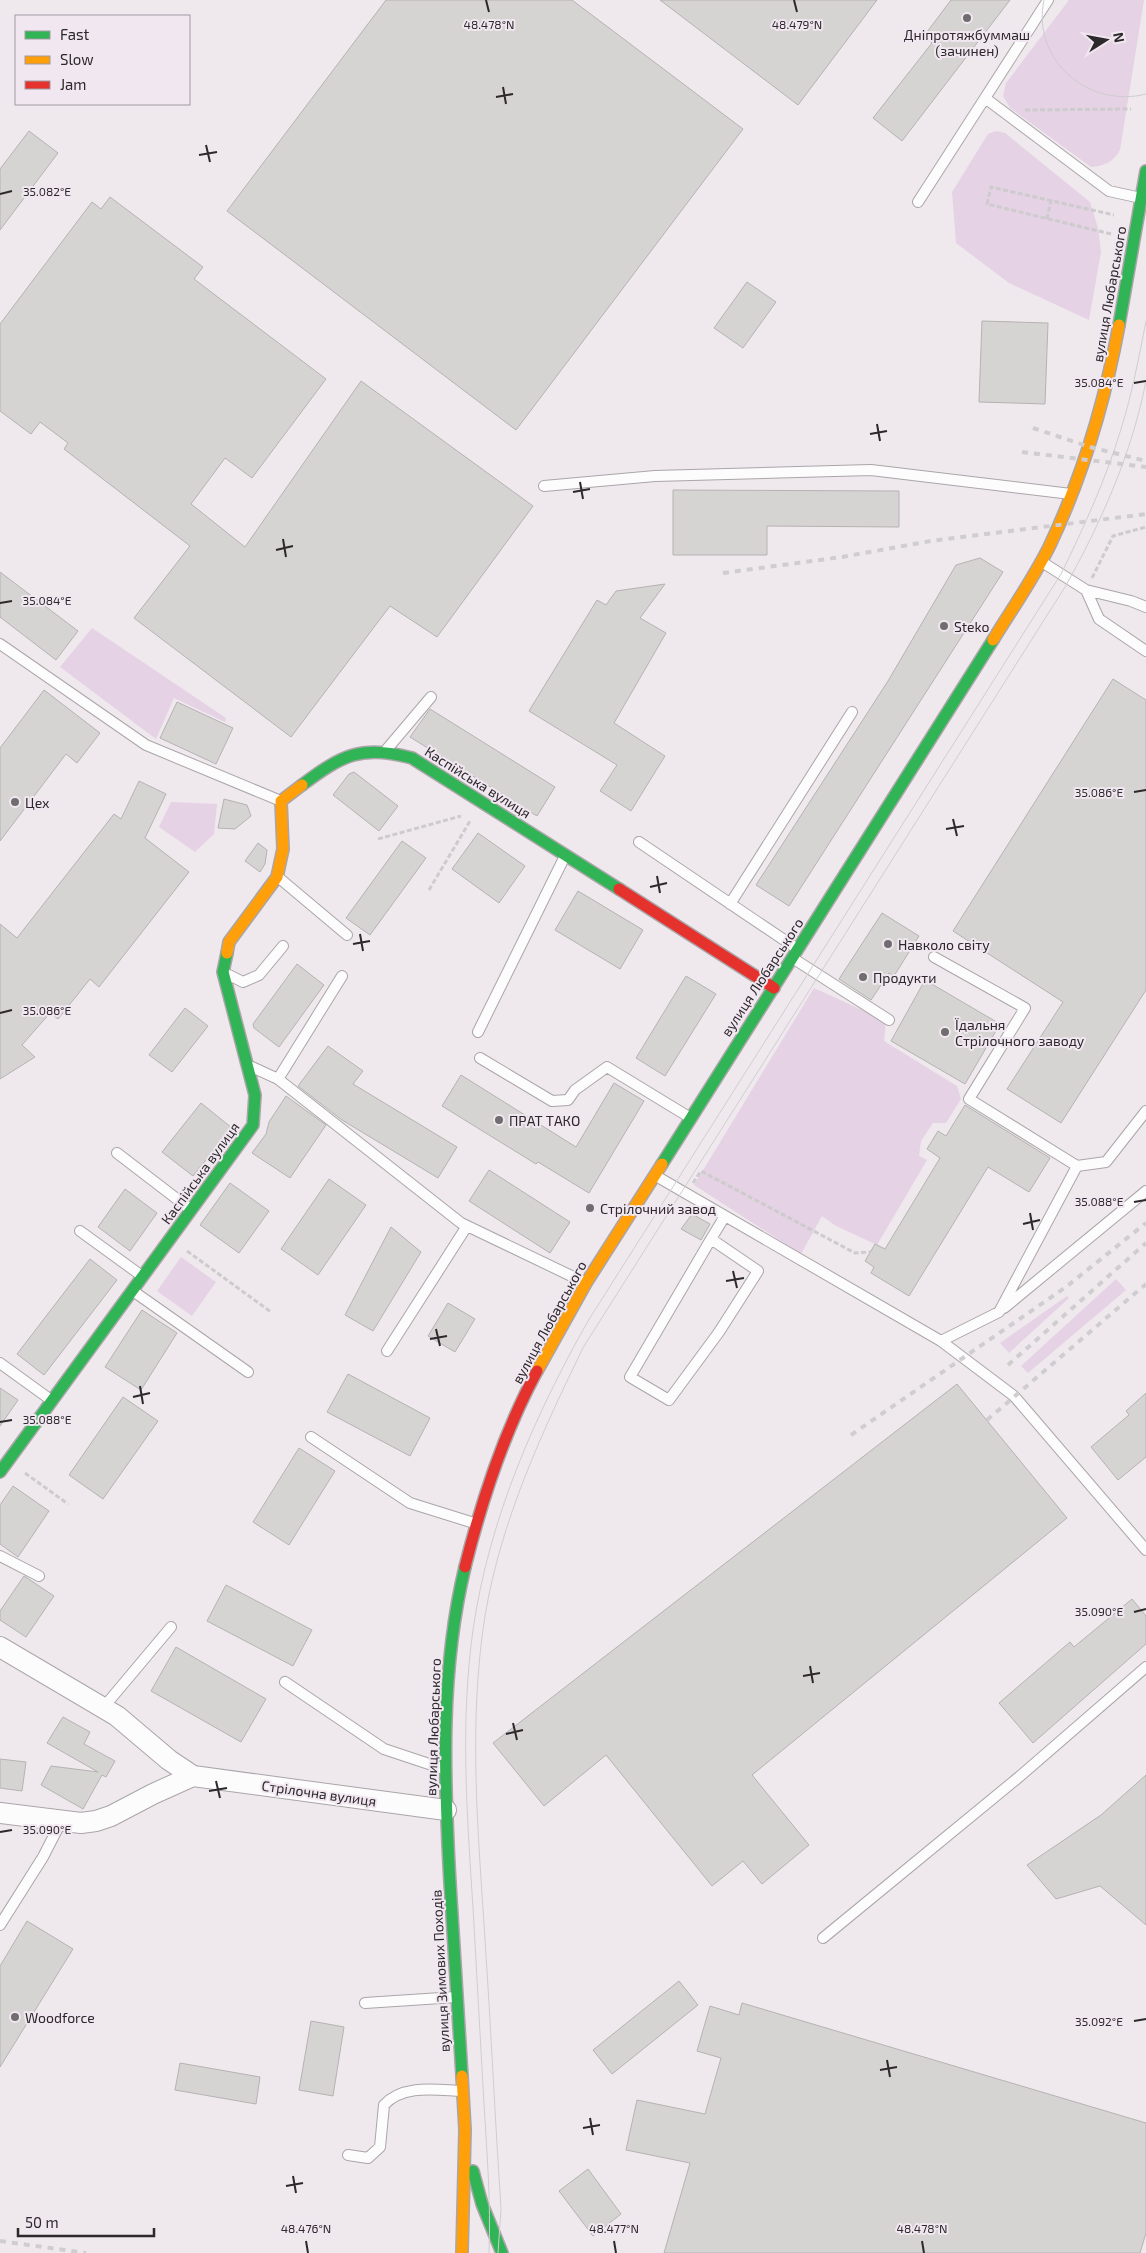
<svg xmlns="http://www.w3.org/2000/svg" width="1146" height="2253" viewBox="0 0 1146 2253" font-family="'Exo 2',sans-serif">
<rect width="100%" height="100%" fill="#efe9ee"/>
<path fill="#e5d2e4" d="M1069,0h75l-24,150c-7,12 -15,16 -29,17l-81,-59 -7,-12 3,-13z
M996,131l9,2 85,69 8,26 3,24 -12,68 -80,-37 -53,-40 -4,-51 36,-58z
M92,628l134,90 -1,4 -51,-24 -18,41 -96,-72z
M171,802l46,2 -3,30 -19,18 -36,-25z
M814,988l72,33 -2,20 73,45 4,13 -15,24h-13l-12,18 -2,15 8,4 -50,85 -41,-19 -14,-10 -21,38 -107,-69z
M181,1257l35,25 -24,34 -35,-25z
M1116,1279l10,11 -98,83 -7,-7z
M1067,1296l2,2 -60,55 -9,-10z"/>
<path fill="#d6d3d3" stroke="#b5b2b2" d="M386,0h186l171,129 -227,301 -289,-219z
M660,0h217l-79,105z
M951,0h59l-108,141 -29,-23 59,-75 -8,-7z
M29,131l29,22 -58,77v-61z
M110,197l93,70 -9,12 132,100 -74,99 -27,-20 -34,46 54,43 116,-166 172,125 -96,131 -47,-31 -99,131 -157,-119 56,-72 -126,-97 4,-6 -28,-21 -9,12 -31,-23v-87l92,-122 9,7z
M747,282l29,20 -33,46 -29,-20z
M982,321l66,2 -3,81 -66,-2z
M673,490l226,1v36l-132,-1v29h-94z
M980,558l23,14 -214,334 -33,-21 132,-204 68,-116z
M0,572l78,59 -22,29 -56,-43z
M665,584l-25,34 26,15 -52,90 51,33 -34,55 -31,-20 17,-26 -88,-54 68,-111 9,5 10,-14z
M1113,679l33,21v290l-85,133 -54,-34 56,-87 -110,-71z
M44,690l56,43 -23,30 -11,-9 -66,87v-93z
M177,702l56,26 -17,36 -56,-26z
M430,709l125,78 -18,29 -127,-79z
M354,772l44,34 -19,25 -46,-36 16,-21z
M139,781l27,13 -21,44 44,34 -90,115 -9,-8 -32,40 -8,-6 -28,32 13,12 -35,22v-155l17,14 97,-124 7,5z
M224,799l23,6 4,11 -16,13 -17,-1z
M478,833l47,33 -26,37 -47,-34z
M402,841l24,17 -56,77 -24,-17z
M258,843l9,7 -2,14 -5,8 -15,-11z
M578,891l65,39 -23,39 -65,-39z
M882,913l37,23 -25,40 -5,-3 -18,27 -32,-21z
M297,964l27,21 -45,62 -25,-19 -1,-4z
M686,976l30,18 -51,82 -29,-18z
M925,980l75,44 -35,60 -74,-43z
M185,1008l23,18 -36,46 -23,-17z
M328,1046l35,25 -10,13 104,63 -19,31 -96,-58 -44,-34z
M461,1075l115,72 38,-64 30,18 -55,92 -51,-31 -2,2 -94,-58z
M286,1096l40,29 -36,53 -38,-25 14,-19 3,-12z
M201,1103l31,25 -39,48 -31,-24z
M965,1105l85,53 -21,34 -41,-25 -79,129 -38,-23 3,-6 -9,-6 10,-17 10,5 55,-91 -13,-9 11,-18 8,5z
M489,1170l81,52 -20,31 -81,-52z
M329,1179l37,26 -48,70 -37,-26z
M230,1183l39,28 -30,42 -39,-28z
M125,1189l32,24 -27,38 -32,-24z
M692,1214l18,10 -9,16 -20,-11z
M391,1227l30,25 -48,79 -28,-16z
M90,1259l27,21 -73,95 -27,-21z
M448,1303l27,16 -20,33 -27,-16z
M142,1310l35,23 -36,57 -36,-23z
M348,1374l82,44 -20,38 -83,-44z
M957,1384l110,134 -315,257 57,70 -47,39 -19,-23 -31,25 -106,-131 -62,51 -51,-63z
M0,1388l18,12 -18,26z
M1146,1393v64l-28,23 -27,-33 38,-32 -3,-4z
M123,1397l35,24 -55,78 -34,-24z
M299,1448l36,23 -46,74 -36,-23z
M13,1486l36,25 -31,46 -18,-13v-39z
M24,1576l30,20 -28,41 -26,-17v-9z
M226,1585l86,45 -19,36 -86,-45z
M1132,1599l14,17v28l-113,99 -34,-40 71,-61 4,5z
M176,1647l90,52 -25,43 -90,-51z
M63,1717l27,15 -6,12 31,17 -9,16 -4,-2 -19,34 -42,-24 10,-19 47,6 -51,-29z
M0,1759l26,3 -4,29 -22,-3z
M1146,1775v150l-46,-39 -44,13 -29,-34 74,-50z
M27,1921l46,28 -73,118v-101z
M679,1981l19,24 -86,69 -19,-24z
M742,2003l404,120v110l-6,20h-476l26,-90 -64,-13 11,-50 68,14 16,-56 -24,-7 13,-45 29,9z
M311,2021l33,6 -11,69 -34,-6z
M180,2063l80,14 -4,27 -81,-14z
M588,2169l33,45 -28,22 -34,-45z"/>
<g fill="none" stroke-linecap="round" stroke-linejoin="round">
<defs>
<path id="lane" d="M1048,0l-63,98 124,93 32,7
M918,202l67,-104
M544,486l111,-10 216,-6 200,24
M1042,562l44,28 13,29 47,32
M1086,590l45,11 15,6
M0,644l146,101 135,56
M387,749l44,-52
M639,842l157,106
M278,877l69,58
M730,904l122,-192
M934,957l91,51 -56,91 108,67 -78,146 -58,29
M794,959l95,61
M229,975l14,7 16,-7 24,-29
M478,1032l87,-176
M480,1058l72,43 16,-1 7,-10 32,-23 82,50
M252,1067l26,12 183,144 125,60
M278,1079l64,-103
M117,1153l73,56
M1077,1166l29,-4 40,-51
M656,1176l285,165 73,55 132,154
M80,1231l62,45
M711,1239l47,32 -39,61 -50,68 -39,-23 81,-138 14,-23
M133,1291l115,81
M1004,1308l142,-117
M387,1351l80,-125
M0,1363l51,37
M311,1437l99,66 64,20
M0,1556l39,20
M285,1682l99,67 60,20
M103,1708l68,-81
M0,1925l43,-68 19,-37
M823,1938l196,-161 127,-110
M365,2003l91,-6
M348,2155l20,3 12,-11 4,-42c19,-21 52,-15 77,-14"/>
<path id="street" d="M0,1647l117,69 52,44 24,16 253,34
M0,1813l81,10 15,-2 15,-5 42,-22 40,-18"/>
<path id="fast" d="M1119,325l27,-154
M302,785c40,-30 60,-41 110,-27l207,131
M662,1164l331,-524
M0,1472l253,-347 2,-30 -32,-123 4,-19
M462,2076c-4,-64 -8,-129 -12,-193 -6,-107 -10,-212 15,-316
M473,2171l9,33 20,49"/>
<path id="slow" d="M993,640c19,-31 41,-62 57,-95 33,-70 55,-144 69,-220
M227,953l2,-11 48,-65 6,-28 -2,-48 21,-16
M537,1371l49,-88 76,-119
M462,2076l3,54 -3,123"/>
<path id="jam" d="M619,889l155,99
M465,1567c17,-68 39,-135 72,-196"/>
</defs>
<use href="#lane" stroke="#aaa5a9" stroke-width="12"/>
<use href="#street" stroke="#aaa5a9" stroke-width="22"/>
<use href="#fast" stroke="#aaa5a9" stroke-width="14"/>
<use href="#slow" stroke="#aaa5a9" stroke-width="14"/>
<use href="#jam" stroke="#aaa5a9" stroke-width="14"/>
<path stroke="#cdcbcd" stroke-width="3" stroke-dasharray="5 2.5" stroke-linecap="butt" d="M1025,110l106,-1
M1047,219l4,-19
M1111,234l-124,-30 4,-17 123,28
M1092,578l21,-42 33,-9
M378,839l83,-23
M429,890l41,-69
M693,1183l8,-12 154,82 15,-1
M187,1251l84,61
M25,1473l43,31"/>
<use href="#lane" stroke="#fdfcfc" stroke-width="10"/>
<use href="#street" stroke="#fdfcfc" stroke-width="20"/>
<use href="#fast" stroke="#30b455" stroke-width="11"/>
<use href="#slow" stroke="#ff9f0a" stroke-width="11"/>
<use href="#jam" stroke="#e5322d" stroke-width="11"/>
<path stroke="#cfcdcf" stroke-width="1" d="M1044,0c-13,60 45,109 102,94
M489,2253c2,-50 -2,-99 -5,-149 -4,-65 -7,-131 -11,-196 -6,-93 -13,-186 0,-278 16,-111 61,-213 115,-309l473,-747c23,-47 45,-95 60,-145 11,-35 18,-72 25,-108
M498,2253l3,-44c-6,-90 -10,-180 -16,-270 -7,-108 -17,-216 0,-323 16,-96 57,-184 99,-270l481,-759c36,-64 67,-134 81,-206"/>
<path stroke="#cfcdcf" stroke-width="4" stroke-dasharray="6 6" stroke-linecap="butt" d="M1033,428l57,19 56,14
M1022,452l124,15
M723,573l119,-16 89,-16 215,-27
M1008,1365l138,-122
M987,1420l159,-136
M851,1435l215,-148 80,-64
M0,2241l86,12"/>
</g>
<path fill="none" stroke="#2c282b" stroke-width="2" d="M486,0l3,12M794,0l3,12M503,87l3,17M496,97l17,-3M206,145l4,17M199,155l18,-3M0,194l12,-3M1134,383l12,-2M877,424l3,17M870,434l17,-3M580,482l3,17M573,492l17,-3M283,539l3,18M276,550l17,-4M0,603l12,-2M1134,792l12,-2M953,819l4,17M946,829l18,-3M657,876l3,17M650,887l17,-4M360,934l3,17M353,944l17,-3M0,1013l12,-3M1134,1202l12,-2M1030,1213l3,17M1023,1224l17,-4M733,1271l4,17M726,1281l18,-3M436,1329l4,17M430,1339l17,-3M140,1386l3,18M133,1397l17,-4M0,1422l12,-2M1134,1612l12,-3M810,1666l3,17M803,1676l17,-3M513,1723l4,17M506,1734l17,-4M216,1781l4,17M209,1791l18,-3M0,1832l12,-2M1134,2021l12,-2M887,2060l3,17M880,2070l17,-3M590,2118l3,17M583,2128l17,-3M293,2176l3,17M286,2186l17,-3M306,2241l2,12M614,2241l2,12M922,2241l2,12"/>
<g fill="#706c6f" stroke="#f1e7f0" stroke-width="2">
<circle cx="967" cy="18" r="5"/>
<circle cx="944" cy="626" r="5"/>
<circle cx="15" cy="802" r="5"/>
<circle cx="888" cy="944" r="5"/>
<circle cx="863" cy="977" r="5"/>
<circle cx="945" cy="1032" r="5"/>
<circle cx="499" cy="1120" r="5"/>
<circle cx="590" cy="1208" r="5"/>
<circle cx="15" cy="2017" r="5"/>
</g>
<g text-anchor="middle" dominant-baseline="central" stroke-width="4" stroke-linejoin="round" paint-order="stroke">
<g font-size="14" fill="#2c282b" stroke="#f1e7f0" text-anchor="start">
<text x="967" y="34" text-anchor="middle">Дніпротяжбуммаш<tspan x="967" dy="16">(зачинен)</tspan></text>
<text x="954" y="626">Steko</text>
<text x="25" y="802">Цех</text>
<text x="898" y="944">Навколо світу</text>
<text x="873" y="977">Продукти</text>
<text x="955" y="1024">Їдальня<tspan x="955" dy="16">Стрілочного заводу</tspan></text>
<text x="509" y="1120">ПРАТ ТАКО</text>
<text x="600" y="1208">Стрілочний завод</text>
<text x="25" y="2017">Woodforce</text>
</g>
<g font-size="14" fill="#2c282b" stroke="#f1e7f0">
<text transform="translate(1109 294) rotate(-80)">вулиця Любарського</text>
<text transform="translate(478 782) rotate(32)">Каспійська вулиця</text>
<text transform="translate(762 977) rotate(-57)">вулиця Любарського</text>
<text transform="translate(200 1173) rotate(-54)">Каспійська вулиця</text>
<text transform="translate(549 1322) rotate(-61)">вулиця Любарського</text>
<text transform="translate(433 1727) rotate(-88)">вулиця Любарського</text>
<text transform="translate(319 1793) rotate(8)">Стрілочна вулиця</text>
<text transform="translate(440 1971) rotate(-93)">вулиця Зимових Походів</text>
</g>
</g>
<g font-size="12" text-anchor="middle" fill="#2c282b" stroke="#f1e7f0" stroke-width="4" stroke-linejoin="round" paint-order="stroke">
<text x="489" y="29">48.478°N</text>
<text x="797" y="29">48.479°N</text>
<text x="47" y="196">35.082°E</text>
<text x="1099" y="387">35.084°E</text>
<text x="47" y="605">35.084°E</text>
<text x="1099" y="797">35.086°E</text>
<text x="47" y="1015">35.086°E</text>
<text x="1099" y="1206">35.088°E</text>
<text x="47" y="1424">35.088°E</text>
<text x="1099" y="1616">35.090°E</text>
<text x="47" y="1834">35.090°E</text>
<text x="1099" y="2026">35.092°E</text>
<text x="306" y="2233">48.476°N</text>
<text x="614" y="2233">48.477°N</text>
<text x="922" y="2233">48.478°N</text>
</g>
<rect x="15" y="15" width="175" height="90" fill="#f1e7f0" stroke="#a29ba1"/>
<rect x="25" y="31" width="25" height="8" fill="#30b455" stroke="#a29ba1"/>
<text x="60" y="40" font-size="15" fill="#2c282b">Fast</text>
<rect x="25" y="56" width="25" height="8" fill="#ff9f0a" stroke="#a29ba1"/>
<text x="60" y="65" font-size="15" fill="#2c282b">Slow</text>
<rect x="25" y="81" width="25" height="8" fill="#e5322d" stroke="#a29ba1"/>
<text x="60" y="90" font-size="15" fill="#2c282b">Jam</text>
<g transform="translate(1106 40) rotate(79)" stroke="#f1e7f0" stroke-width="4" paint-order="stroke">
<path d="M0-4L9 19L0 12L-9 19Z" fill="#2c282b"/>
<text y="-8" font-size="14" font-weight="bold" text-anchor="middle" fill="#2c282b">N</text>
</g>
<path d="M18 2228v8h136v-8" fill="none" stroke="#2c282b" stroke-width="2.5"/>
<text x="25" y="2228" font-size="15" fill="#2c282b" stroke="#f1e7f0" stroke-width="4" paint-order="stroke">50 m</text>
</svg>
